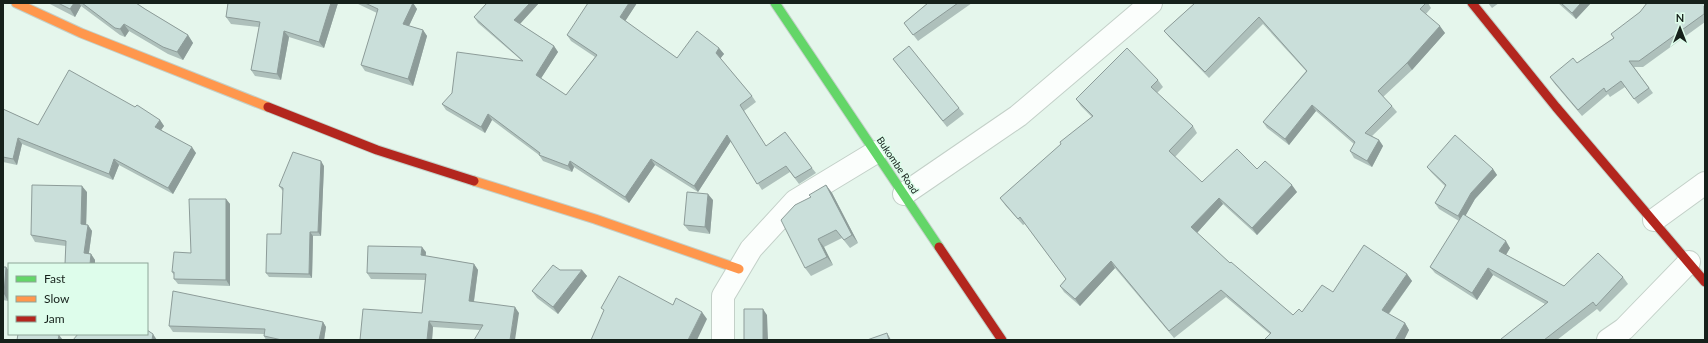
<svg xmlns="http://www.w3.org/2000/svg" width="1708" height="343" viewBox="0 0 1708 343" font-family="Lato,sans-serif">
<rect width="100%" height="100%" fill="#e5f6ec"/>
<g fill="none" stroke-linecap="round" stroke-linejoin="round">
<defs>
<path id="street" d="M904,194l114,-78 133,-113
M1654,220l51,-37
M723,340v-44l28,-47 44,-48 81,-49
M1608,340l16,-11 65,-67"/>
<path id="fast" d="M775,3l164,244"/>
<path id="slow" d="M16,3l65,30 187,74
M474,181l121,38 144,50"/>
<path id="jam" d="M1472,3l84,104 149,175
M268,107l109,43 97,31
M939,247l63,93"/>
</defs>
<use href="#street" stroke="#c3d0c8" stroke-width="24"/>
<use href="#fast" stroke="#c3d0c8" stroke-width="11"/>
<use href="#slow" stroke="#c3d0c8" stroke-width="11"/>
<use href="#jam" stroke="#c3d0c8" stroke-width="11"/>
<use href="#street" stroke="#fbfefc" stroke-width="22"/>
<use href="#fast" stroke="#63d668" stroke-width="9"/>
<use href="#slow" stroke="#ff974d" stroke-width="9"/>
<use href="#jam" stroke="#b3261e" stroke-width="9"/>
</g>
<path fill="#aec0bb" d="M48,3h88l9,6 43,26 5,8 -10,17 -15,-6 -39,-23 -4,6 -5,-2 -39,-29 -6,11z
M228,3h110l-14,45 -35,-11 -8,43 -26,-4 -4,-6 8,-43 -28,-3 -5,-7z
M356,3h57l4,6 -8,17 14,4 4,6 -14,50 -48,-15 -4,-6 16,-52z
M487,3h52l-19,21 34,22 4,6 -17,26 25,17 29,-38 -24,-16 -4,-6 70,-32 -12,18 52,37 42,-10 5,6 -4,4 32,38 4,6 -12,9 22,35 46,22 4,5 -17,11 -9,-12 -28,18 -31,-49 -33,51 -43,-27 -26,38 -55,-36 -2,5 -29,-11 -4,-6 -47,-35 -7,13 -39,-23 -4,-6 79,-44 -43,-37 -4,-6z
M928,3h44l-54,38 -14,-18z
M1195,3h233l3,5 -5,6 19,19 -33,37 -29,27 9,9 5,6 -25,24 7,4 4,6 -11,21 -18,-9 -4,-7 4,-7 -38,-33 -27,34 -22,-17 -4,-6 43,-51 -43,-47 -54,54 -40,-41 -5,-6z
M1488,3h11l-7,5z
M1558,3h33l-15,16z
M1705,3v19l-62,45h-9l19,26 -15,11 -13,-17 -15,10 -2,-3 -26,22 -28,-33 -4,-6 27,-14 37,-25 26,-26z
M893,59l66,49 5,6 -17,13z
M1158,80l5,7 -6,6 36,33 4,7 -22,24 27,25 55,-13 40,23 -40,43 -34,-31 -26,29 33,30 63,52 9,-3 31,-20 74,-18 5,7 -23,33 16,9 4,7 -5,10h-140l6,-6 -44,-37 -52,41 -59,-70 -35,38 -16,-14 -4,-6 6,-7 -41,-55 -2,1 -18,-20 -5,-7 92,-81 -11,-11 -5,-7z
M135,107l25,13 4,6 -3,4 35,23 -23,41 -54,-29 -6,15 -91,-36 -5,21 -14,-3v-53l35,16z
M324,166l-3,70h-8l-1,42 -43,-1 -3,-4 15,-39 2,-43 -1,-1 -3,-4z
M1427,167l66,2 4,6 -22,24 -10,17 45,32 -4,7 58,31 59,-9 5,7 -28,28 -3,-3 -40,31h-55l43,-36 -52,-29 -16,25 -42,-27 -5,-6 29,-46 -20,-12 -4,-6 10,-17 -14,-14z
M826,185l6,8 26,50 -8,5 -8,-10 -18,9 9,18 -22,11 -6,-8 6,-71z
M87,192l-1,33h2l4,6 -3,22 2,1 4,6v4h-30l1,-18 -31,-4 -4,-7z
M226,199l4,5v82l-52,-2 -4,-5v-4l-2,-3 19,-19z
M713,200l-3,34 -21,-3 -5,-6z
M426,252v4l48,8 4,6 -4,32 45,11 -39,17 -47,-3 -1,13h-72l62,-27 3,-33 -54,-1 -4,-6z
M3,267h3l3,4v21l-1,9 -5,-1z
M560,270h22l5,6 -29,38 -21,-16 -5,-7z
M323,322l3,5 -2,13h-58l-2,-4v-2l-91,-2 -4,-6z"/>
<path fill="#8d9c99" d="M74,3h5l2,3 -6,11 -5,-8z
M331,3h7l-14,45 -5,-6z
M413,3l4,6 -10,21 -4,-6z
M530,3h9l-21,23 -4,-6z
M629,3h8l-13,20 -4,-6z
M1581,3h10l-15,16 -4,-6z
M1704,6l1,1v9l-1,-2z
M124,24l5,7 -4,6 -5,-8z
M1440,26l5,7 -33,37 -5,-7z
M423,30l4,6 -14,50 -5,-7z
M284,31l5,6 -8,43 -4,-6z
M188,35l5,8 -10,17 -6,-8z
M554,46l4,6 -18,28 -4,-5z
M719,48l5,6 -4,5 -4,-6z
M1312,105l4,6 -27,34 -4,-6z
M488,114l4,6 -7,13 -4,-6z
M160,120l4,6 -5,7 -4,-6z
M727,135l4,6 -33,51 -4,-6z
M18,138l4,6 -5,21 -4,-6z
M1379,140l4,6 -11,21 -5,-6z
M192,147l4,6 -23,41 -5,-6z
M114,159l5,6 -6,15 -4,-6z
M651,159l4,6 -26,38 -4,-6z
M321,161l3,5 -3,70 -3,-4z
M570,161l4,6 -2,5 -4,-6z
M1493,169l4,6 -22,24 -13,23 -4,-6 13,-23z
M826,185l6,8 26,50 -6,-8z
M1292,185l5,7 -40,43 -5,-7z
M82,186l5,6 -1,38 -5,-6z
M708,194l5,6 -3,34 -5,-7z
M1219,198l4,6 -27,30 -5,-7z
M226,199l4,5v82l-4,-6z
M88,225l4,6 -4,28 -4,-6z
M310,232l3,4 -1,42 -3,-4z
M818,239l6,8 9,18 -6,-8z
M1506,241l4,7 -6,10 -5,-7z
M422,247l4,5 -1,9 -4,-6z
M91,254l4,6v4h-5z
M1111,261l4,7 -35,38 -5,-7z
M474,264l4,6 -5,37 -4,-6z
M6,267l3,4v21l-1,9 -4,-7z
M1488,268l5,7 -16,25 -5,-7z
M582,270l5,6 -29,38 -5,-7z
M1407,274l5,7 -26,36 -4,-7z
M515,307l4,6 -4,27h-5z
M763,309l4,6 1,25h-5z
M702,312l5,7 -10,21h-9z
M429,321l4,6 -1,13h-5z
M323,322l3,5 -2,13h-5z
M1405,323l4,7 -5,10h-9z
M887,333l4,7h-2z
M153,334l4,6h-5z
M59,335l4,5h-5z"/>
<path fill="#cadfda" stroke="#8d9c99" d="M58,3h16l-4,6z
M82,3h54l9,6 43,26 -11,17 -14,-5 -39,-23 -4,5 -5,-1z
M228,3h103l-12,39 -35,-11 -7,43 -26,-4 9,-48 -34,-5z
M365,3h48l-10,21 20,6 -15,49 -47,-14 17,-56z
M487,3h43l-16,17 40,26 -18,29 30,20 31,-40 -30,-20 21,-32h41l-9,14 57,41 20,-27 22,17 -3,5 36,43 -12,9 26,41 19,-14 27,36 -17,10 -9,-12 -29,18 -30,-49 -33,51 -43,-27 -26,38 -55,-36 -2,5 -29,-11 1,-2 -52,-39 -7,13 -39,-23 10,-11 5,-41 66,9 -49,-44z
M928,3h30l-45,32 -9,-12z
M1195,3h231l-6,6 20,17 -33,37 -29,28 14,15 -27,27 14,7 -12,21 -17,-10 5,-9 -43,-37 -27,34 -22,-17 44,-51 -48,-54 -54,55 -41,-41z
M1561,3h20l-9,10z
M1647,3h58v4l-1,-1v8l-65,47h-10l20,27 -15,11 -13,-18 -15,11 -2,-4 -26,22 -28,-33 23,-19 4,5 37,-25 -3,-4 29,-22z
M909,46l50,62 -16,13 -50,-62z
M1127,48l31,32 -7,7 42,39 -24,25 33,31 35,-33 20,20 8,-8 27,24 -40,43 -33,-30 -28,29 39,36 1,-1 62,53 6,-6 3,3 20,-27 11,7 31,-47 43,29 -25,36 23,13 -10,17h-131l7,-7 -50,-43 -52,41 -58,-70 -36,38 -15,-13 6,-7 -46,-62 -2,2 -18,-21 61,-54 -1,-2 33,-26 -17,-17z
M69,70l66,37 2,-2 23,15 -5,7 37,20 -24,41 -54,-29 -5,15 -91,-36 -5,21 -10,-2v-48l35,16z
M1455,135l38,34 -22,24 -13,23 -23,-13 11,-18 -19,-18z
M293,152l28,9 -3,71h-8l-1,42 -43,-1 1,-39h14l2,-46 -4,-2z
M32,185l50,1 -1,38 7,1 -4,28 7,1 -1,10h-25l1,-23 -35,-6z
M826,185l26,50 -8,5 -8,-10 -18,9 9,18 -22,11 -24,-48 14,-15 16,-8 -2,-2z
M687,192l21,2 -3,33 -21,-2z
M189,199h37v81l-52,-1v-7h-2l2,-20 17,1z
M1463,214l43,27 -7,10 65,35 34,-33 25,24 -27,29 -3,-4 -49,38h-42l-1,-1 47,-37 -60,-34 -16,25 -42,-26z
M368,246l54,1 -1,8 53,9 -5,37 46,6 -5,33h-36l9,-15 -54,-4 -2,19h-67l3,-31 59,4 4,-39 -59,-1z
M553,265l7,5h22l-29,37 -21,-16z
M3,267h3l-2,27h-1z
M619,276l54,29 3,-7 26,14 -14,28h-97l13,-30 -3,-2z
M173,291l150,31 -4,18h-37l-18,-4 1,-7 -96,-3z
M744,309h19v31h-19z
M147,330l6,4 -1,6h-79l5,-6h69z
M887,333l2,7h-22z
M18,334h35l6,1 -1,5h-41z"/>
<g text-anchor="middle" dominant-baseline="central" stroke-width="3" stroke-linejoin="round" paint-order="stroke">
<g font-size="10" fill="#16211b" stroke="#defdeb">
<text transform="translate(898 165) rotate(56)">Bukombe Road</text>
</g>
</g>
<rect width="1708" height="343" fill="none" stroke="#16211b" stroke-width="8"/>
<rect x="8" y="263" width="140" height="72" fill="#defdeb" stroke="#8ea598"/>
<rect x="16" y="276" width="20" height="6" fill="#63d668" stroke="#8ea598"/>
<text x="44" y="283" font-size="12" fill="#16211b">Fast</text>
<rect x="16" y="296" width="20" height="6" fill="#ff974d" stroke="#8ea598"/>
<text x="44" y="303" font-size="12" fill="#16211b">Slow</text>
<rect x="16" y="316" width="20" height="6" fill="#b3261e" stroke="#8ea598"/>
<text x="44" y="323" font-size="12" fill="#16211b">Jam</text>
<g transform="translate(1680 28)" stroke="#defdeb" stroke-width="3" paint-order="stroke">
<path d="M0-3L7 15L0 10L-7 15Z" fill="#16211b"/>
<text y="-6" font-size="11" font-weight="bold" text-anchor="middle" fill="#16211b">N</text>
</g>
</svg>
